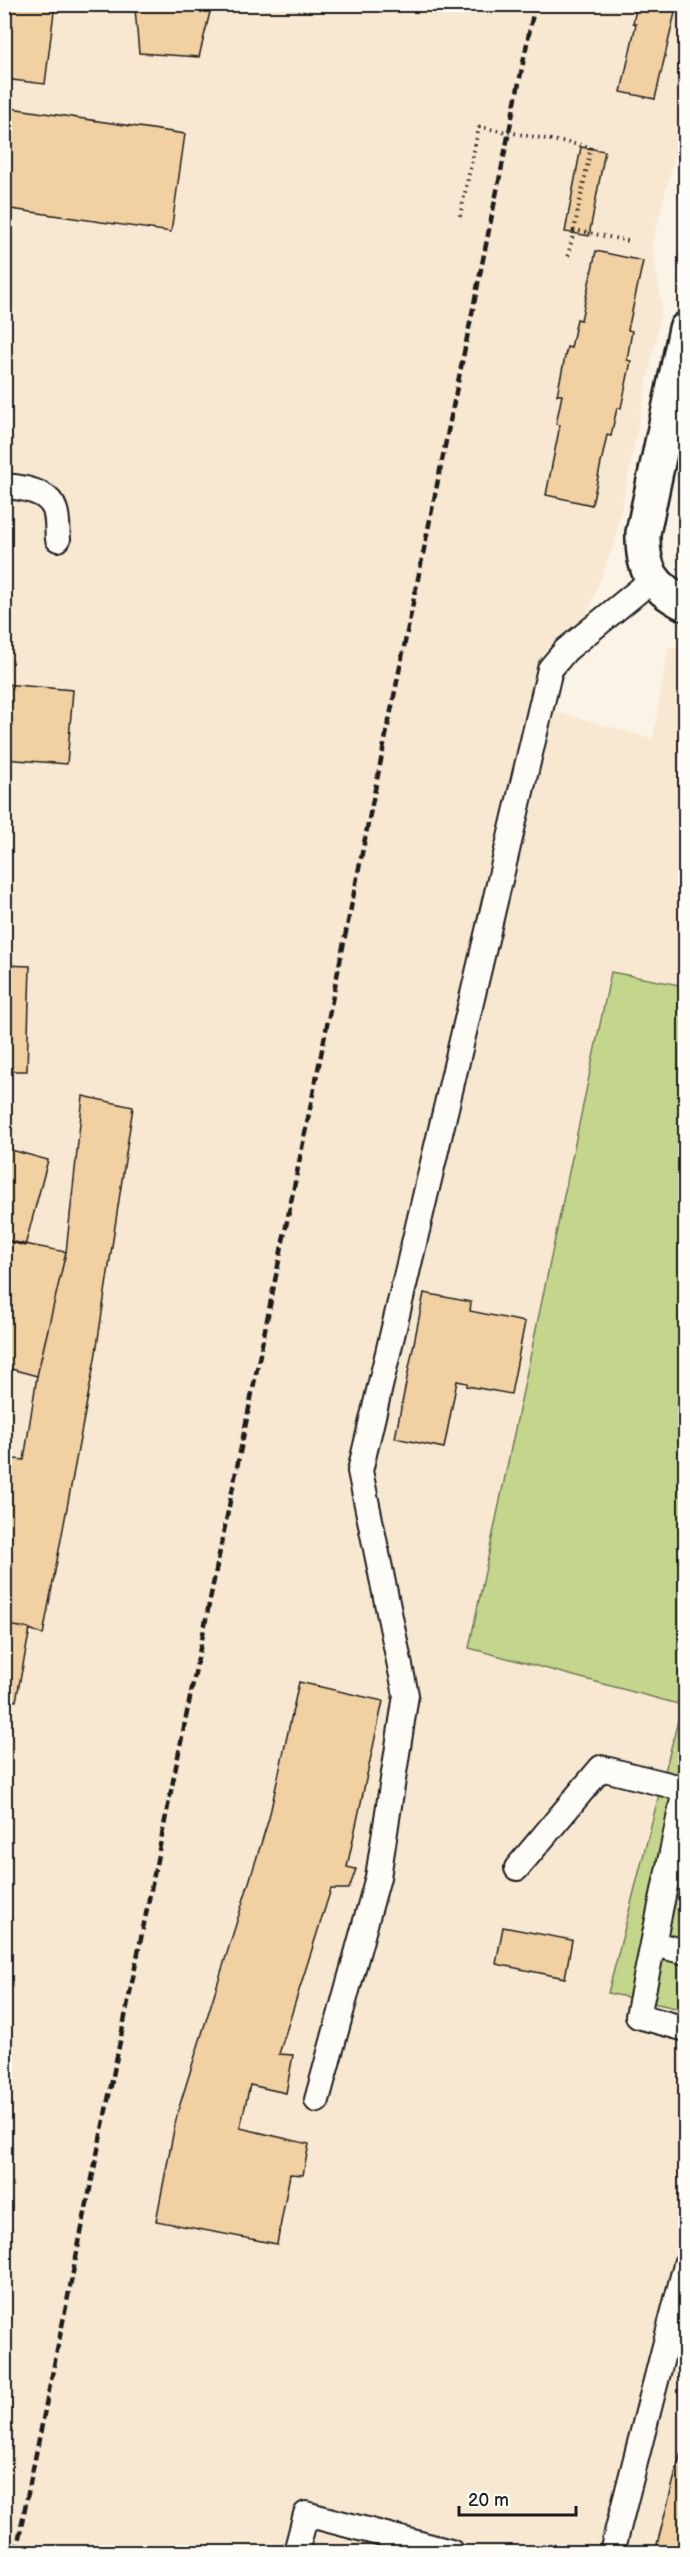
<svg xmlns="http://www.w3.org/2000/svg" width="690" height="2557" viewBox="0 0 690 2557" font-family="'Balsamiq Sans',sans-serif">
<rect width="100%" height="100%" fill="#fbf3e6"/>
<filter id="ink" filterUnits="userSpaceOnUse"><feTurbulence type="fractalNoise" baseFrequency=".0167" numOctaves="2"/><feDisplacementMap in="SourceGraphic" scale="12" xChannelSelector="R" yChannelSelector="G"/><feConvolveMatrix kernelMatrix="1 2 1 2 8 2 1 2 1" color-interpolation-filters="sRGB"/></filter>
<g filter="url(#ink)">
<path fill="#f8e8d2" d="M5,5h680v111l-33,128 10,64 -47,233 -64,169 102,29 15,-92 17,2v337l-74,-14 -142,676 214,57 -74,287 76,17v543h-680z"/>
<path fill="#c3d68b" stroke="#707954" stroke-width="1.5" d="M611,972l74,14v1024l-77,-17 74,-288 -213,-57z"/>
<path fill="#f1d0a2" stroke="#1c1c1c" stroke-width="1.5" d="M4,4h51l-10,80 -41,-5z
M159,4h53l-13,53 -60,-4 -4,-44z
M637,4h40l-22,95 -34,-7 15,-68 -3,-1z
M4,107l181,27 -14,98 -167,-24z
M581,147l24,4 -16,85 -24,-4z
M596,251l47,10 -15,69 4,1 -5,29 4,1 -10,47h-4l-6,28 -4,-1 -15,70 -46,-10 14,-70 -4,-1 6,-29h-5l10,-48 4,1 6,-29 4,1z
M4,684l69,6 -6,74 -63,-5z
M4,965l26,1 -3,105h-23z
M83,1096l50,11 -38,252 -52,276 -13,-6 -26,-5v-166l20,2 13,-84 29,-124z
M4,1148l44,12 -23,86 -21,-6z
M4,1240l62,12 -29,124 -33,-9z
M424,1293l47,9 -1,9 55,11 -14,72 -44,-8v-3l-10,-2 -13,67 -49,-10z
M4,1624l26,5 -14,72 -12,-2z
M299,1682l84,19 -36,166 9,2 -7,20h-18l-52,165 14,1 -7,38 -36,-8 -10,43 69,16 -6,31 -13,-1 -13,70 -121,-23 21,-107 92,-296z
M503,1927l69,13 -7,38 -69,-14z
M686,2433v119h-31z"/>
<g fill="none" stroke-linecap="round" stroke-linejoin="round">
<defs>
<path id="service" d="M4,486c17,1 45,5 51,24 3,9 2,20 3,29
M686,1785l-48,231 48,13
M517,1868l84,-100 84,21
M653,1944l33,8
M317,2100l61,-223 28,-182 -46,-224 190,-802 16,-19 87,-71
M296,2552l10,-38 145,38
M612,2552l74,-288"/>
<path id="minor" d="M686,329l-43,204c-1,37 9,54 43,71"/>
</defs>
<use href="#service" stroke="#1c1c1c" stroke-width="28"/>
<use href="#minor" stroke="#1c1c1c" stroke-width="38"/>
<path stroke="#1c1c1c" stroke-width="4" stroke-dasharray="1.5 4.5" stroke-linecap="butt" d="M591,147l-17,83 55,11
M460,216l19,-89
M568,256l6,-26"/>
<use href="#service" stroke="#fdfcf7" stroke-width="24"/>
<use href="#minor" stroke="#fdfcf7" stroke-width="33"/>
<path stroke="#1c1c1c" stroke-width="4.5" stroke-dasharray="9 4.5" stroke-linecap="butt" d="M16,2552l519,-2548"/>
<path stroke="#1c1c1c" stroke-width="4" stroke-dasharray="1.5 4.5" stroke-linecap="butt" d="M479,127l112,20"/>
</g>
</g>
<rect width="690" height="2557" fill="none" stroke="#fdfcf7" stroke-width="24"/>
<rect x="12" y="12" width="666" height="2533" fill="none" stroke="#1c1c1c" stroke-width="2" filter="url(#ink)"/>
<path d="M459 2506v9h117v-9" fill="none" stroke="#1c1c1c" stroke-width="3"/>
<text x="468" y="2506" font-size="18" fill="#1c1c1c" stroke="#fdfcf7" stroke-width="4.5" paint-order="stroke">20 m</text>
</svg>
